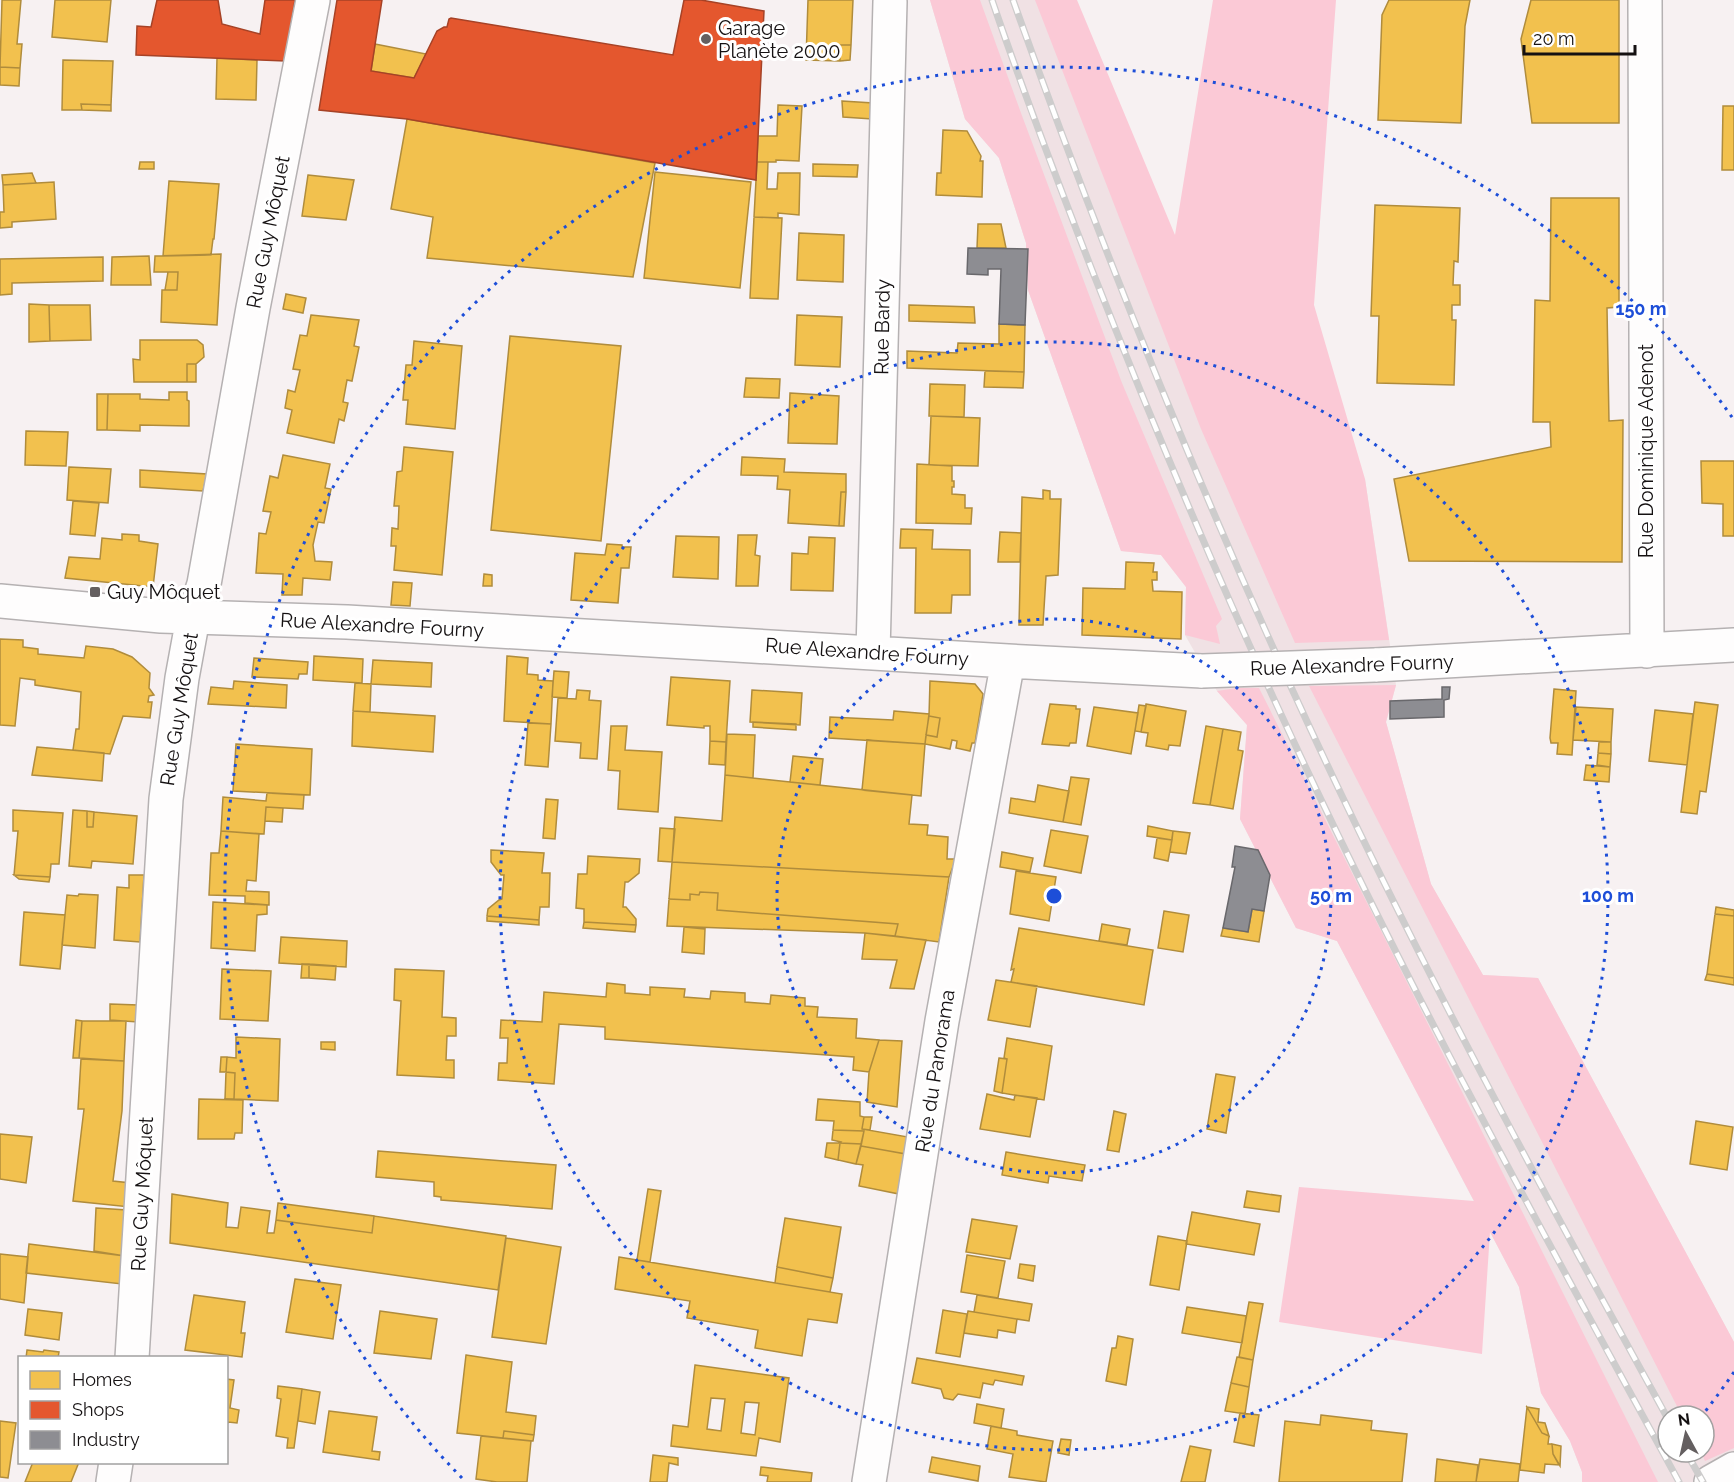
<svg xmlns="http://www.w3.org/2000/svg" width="1734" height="1482" viewBox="0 0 1734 1482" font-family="Raleway,sans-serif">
<rect width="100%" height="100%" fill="#f7f1f2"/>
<path fill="#f0e1e4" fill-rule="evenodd" d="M930,0h146l93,223 132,284 64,-28 31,206 -10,37 45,162 52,91 55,3 196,364v140h-152v-10l-12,-31 -29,-48 -22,-106 -182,-346 -41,-13 -56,-109 7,-94 -30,-34 -32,-56 1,-48 -25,-32 -40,-4 -93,-261 -2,-47 -27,-85 -34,-39zM1668,1416h36v36h-36z"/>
<path fill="#fbc9d6" d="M930,0h50l41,113 101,270 100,236 -6,7 4,18 -35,-9 1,-48 -25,-32 -40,-4 -93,-261 -2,-47 -27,-85 -34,-39z
M1035,0h42l98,235 38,-235h123l-22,305 51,174 24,161 -94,3 -94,-214z
M1396,685l-10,37 45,162 52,91 55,3 196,364v106l-29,13 -4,-9h3v-36h-22l-373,-730z
M1237,688h22l399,794h-76v-10l-12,-31 -29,-48 -22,-106 -29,-55 -8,122 -203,-32 20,-135 175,14 -137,-260 -41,-13 -56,-109 7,-94 -30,-34z"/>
<path fill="#f2c14e" stroke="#b08c3c" stroke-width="1.5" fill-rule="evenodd" d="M2,0h19l-4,44h5l-2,24 -20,-1z
M55,0h56l-4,42 -55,-5z
M808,0h45l-2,45h-11v16l-34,-1z
M1389,0h81l-5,26 -4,97 -83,-3 4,-105z
M1531,0h88v123h-87l-11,-84z
M375,44l51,10 -12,24 -43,-7z
M840,45h11l-1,15 -10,1z
M217,58l40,2 -1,40 -40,-1z
M63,60l50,1 -2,44 -30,-1 1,6h-20z
M0,67l20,1 -1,18 -19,-1z
M842,101l31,2 -1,16 -29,-2z
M81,104l30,1v6l-29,-1z
M778,105l24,1 -3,55 -23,-1v2h-19l1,-26h19z
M1723,106h11v64h-12z
M407,119l248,44 -22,114 -206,-19 6,-41 -42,-8z
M943,130l24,1 14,25 -1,5h3l-1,36 -46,-2 1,-22h4z
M140,162h14v7h-15z
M757,162h11l-1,27h10l1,-16h22l-1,42 -21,-2v5l-24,-1z
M813,164l45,1 -1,12 -44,-1z
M655,172l96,10 -11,106 -96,-10z
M32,173l4,10 -33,2 -1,-10z
M308,175l46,5 -8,40 -44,-4z
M169,181l50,3 -5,55h-1l-2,16 -48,1z
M54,182l2,37 -44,3v5l-12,1v-16h4l-1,-27z
M1551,198h68v109l-12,1 2,113 14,-1 -1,142 -213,-1 -15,-82 157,-32 -1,-25h-17l2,-122 15,1z
M1375,205l85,3 -2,54 -4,-1 -1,24h7v20h-8v15h4l-2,65 -77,-2 2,-67h-8z
M754,217l28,1 -4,81 -28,-1z
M978,224h23l5,24h-29z
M799,233l45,2 -1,47 -46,-2z
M221,254l-4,71 -56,-3 1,-32h15l1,-18h-24l1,-16z
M149,256l2,29h-40l1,-28z
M103,257v24l-91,2v11l-12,1v-36z
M168,272h10l-1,18h-12z
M286,294l20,4 -3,15 -20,-4z
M29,304l20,1 1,36 -21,1z
M49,305h41l1,35 -41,1z
M909,305l65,2 1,16 -66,-2z
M311,315l48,5 -5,26 5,1 -7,34 -5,-1 -4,22 5,1 -4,18 -5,-2 -5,24 -47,-10 5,-23 -7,-2 3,-18 7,2 5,-22 -7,-1 7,-34 7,1z
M797,315l45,2 -2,50 -45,-2z
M999,324l26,1 -1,47 -117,-4v-17l50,2 1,-10 41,1z
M510,336l111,10 -20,195 -110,-11z
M140,340h57l6,5 1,12 -8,7h-9v18h-53l-1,-23 7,1z
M414,341l48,5 -7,83 -49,-5 2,-24h-5l3,-35h6z
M187,364h9v18h-9z
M985,371l39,1 -1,16 -39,-1z
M746,378l34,1 -1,19 -35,-1z
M930,384l35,1 -1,32 -35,-1z
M169,392h18v8l2,1v25l-49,-1v6l-33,-1 1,-36h32v5l29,1z
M790,393l49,3 -2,48 -49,-1z
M97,394h11l-1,36h-10z
M931,416l49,2 -2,48 -49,-1z
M26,431l42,1 -2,34 -41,-1z
M404,447l49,5 -11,123 -48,-5 2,-24h-5l1,-18 6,1 1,-23h-5l3,-34 5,-1z
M283,455l47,9 -5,24 6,1 -7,34 -6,-1 -5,23 2,16 17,1 -2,18 -27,-2 -1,17h-20l1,-21 -27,-1 3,-40 7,1 5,-22 -8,-1 7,-35 8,2z
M742,457l43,2 -1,13 62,2v18h-5l-2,34 -51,-3 2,-33 -13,-1 1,-13 -37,-1z
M1701,461h33v75h-11v-32l-21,-1z
M917,464l35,2v15h2v6h-2v7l13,1v13h7l-1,16 -55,-1z
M69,467l42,2 -3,34 -41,-3z
M140,470l67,4 -4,17 -63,-4z
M1043,490l7,1v8h11l-3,76 -12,1 -3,49h-24l3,-128 21,2z
M841,492h5l-2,34h-5z
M73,501l26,2 -4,33 -25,-2z
M901,529l32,1 -1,19 38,1v45h-18l-1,18h-36l1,-65h-16z
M1000,532l21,1 -1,29h-22z
M122,534l17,1v6l19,3 -5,43 -88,-9 4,-21 31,2 2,-21 20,2z
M738,535h19l-2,20 5,1 -2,30h-22z
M676,536l43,1 -1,42 -45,-2z
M809,537l26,1 -2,53 -42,-1 1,-37 16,1z
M607,544l15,1v2h9l-2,21h-8l-3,35 -47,-3 4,-47 30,2z
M1126,562l28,1 -1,9h4v8h-5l1,11 29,1 -1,47 -99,-4 1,-47 42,1z
M484,574l8,1v11h-9z
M393,582l19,1 -2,23 -19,-1z
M0,639l23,1v7l15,2v5l46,4 2,-12 27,3 19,8 18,16 -1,15 5,7 -5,1 -1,6h4l-2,16 -27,-2 -13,38 -37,-4 3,-21h3l2,-37 -46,-7v-5l-15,-2 -5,48 -15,-1z
M314,656l49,3 -1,24 -49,-3z
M507,656l21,2 -1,16 11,1v5l15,1 -2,43 -47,-3z
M254,658l54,4 -1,12h-8l-1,5 -46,-2z
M373,660l59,3 -1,24 -60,-3z
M554,671l15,1 -2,26 -15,-1z
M671,677l59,4 -4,61 -16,-1v-15h-6v2l-37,-3z
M234,681l53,4 -1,23 -78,-4 3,-17 22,2z
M930,681l45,3 8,10 -8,49h-3l-2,8 -14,-3 1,-7 -5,-1 -2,9 -25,-5 1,-9 11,2 3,-19 -11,-2z
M355,683l16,1 -1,28 -17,-1z
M1554,689l22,2 -4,64 -15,-1 1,-11h-7l-1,-5z
M577,690l13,1 -1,9 12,1 -4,58 -17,-1 1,-15 -26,-2 3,-43 18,1z
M752,690l50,3 -2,32 -50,-3z
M1695,702l23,3 -12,87 -6,-1 -3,23 -16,-2z
M1050,704l26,2v3h4l-4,34h-6l-1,3 -27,-2z
M1146,704l40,7 -6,35 -11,-1 -1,5 -22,-4 2,-13 -7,-1z
M1139,705l7,1 -5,26 -6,-1z
M1094,707l44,6 -7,41 -44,-8z
M1576,707l37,2 -2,33 -38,-2z
M1655,710l38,4 -6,51 -38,-4z
M353,711l82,5 -2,36 -81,-6z
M894,711l35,3 -4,30 -96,-6 1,-21 63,3z
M929,716l11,2 -3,19 -11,-2z
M753,722l43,2v6l-43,-3z
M528,723l23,1 -3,43 -23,-2z
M611,726h16l-2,24 37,2 -4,60 -40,-3 2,-38 -12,-1z
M1206,726l17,3 -13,76 -17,-2z
M1223,729l18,3 -3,18 5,1 -10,58 -23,-4z
M727,734l28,1 -2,43 -28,-3z
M867,740l58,4 -4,52 -59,-6z
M710,741l16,1 -1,23 -16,-1z
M1599,742h12v12l-13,-1z
M236,744l76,5 -2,46 -77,-4z
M37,747l67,6 -2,28 -70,-6z
M1598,753l13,1 -1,13 -13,-2z
M793,756l30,3 -3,26 -30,-3z
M1586,765l24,2 -1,15 -25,-2z
M725,775l187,20 -3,29 19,1 -1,10 21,2 -1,22h9l-7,18 -277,-15 3,-45 47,4z
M1071,777l18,2 -8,46 -18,-3z
M1038,785l31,6 -6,31 -54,-9 2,-15 24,4z
M267,793l37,2 -1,14 -37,-2 -2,27 -43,-3 2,-34 43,4z
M546,799l12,1 -3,39 -12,-1z
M266,807l17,1 -1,14 -17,-1z
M13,810l50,3 -4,51h-8l-1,13 -36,-2 4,-44h-5z
M73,810l14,1v16h6l1,-15 43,4 -4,48 -41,-3 -1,7 -22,-2z
M87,811l7,1 -1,15h-6z
M1148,826l25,5 -1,9 -25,-4z
M660,828l15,1 -3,33 -14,-1z
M1051,830l37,6 -7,37 -37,-7z
M221,831l38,3 -3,47 -9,-1 -1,11 23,1v13l-24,-2v-7l-36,-1 2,-42h8z
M1173,831l17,2 -4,21 -16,-2z
M1157,838l15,2 -4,21 -14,-3z
M491,850l53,3 -2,20h8l-1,34h-9l-1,13 -52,-4 1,-7 11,-9 3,-1 2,-24h-3l-10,-13z
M1002,852l31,6 -3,14 -30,-5z
M588,856l52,3 -1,14 -11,9h-3l-2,25h3l10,12v6l-52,-3v-13l-8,-1 2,-34h9z
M672,862l277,15 -10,65 -44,-6 3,-12 -181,-14 1,-17 -18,-1 -1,3 -9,-1v6l-21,-1z
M1016,871l40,6 -7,44 -39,-7z
M14,875l36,2 -1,5 -30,-3z
M129,875h15l-4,67 -26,-2 3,-53 12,1z
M700,892l18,1 -1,17 181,14 -3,12 -30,-3 -198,-7 2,-27 21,1v-6l9,1z
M79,894l19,1 -3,53 -33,-3 5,-50 11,1z
M213,902l54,3v9l-10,1 -2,36 -44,-3z
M1716,907l18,3v6l-19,-2z
M1252,909l12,2 -5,31 -38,-6 2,-8 25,4z
M1164,911l25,4 -6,37 -25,-4z
M24,912l41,3 -5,54 -40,-4z
M1715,914l19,2v62l-27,-4z
M487,916l52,4v5l-52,-4z
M584,922l52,3 -1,7 -52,-4z
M1102,924l28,5 -3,16 -28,-4z
M684,927l21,2 -1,25 -22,-2z
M1019,928l134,22 -9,55 -133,-23 3,-13 -3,1z
M865,933l61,7 -12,49 -24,-1 7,-28 -35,-1z
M281,937l66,4 -1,26 -67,-4z
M302,964h7v14h-8z
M309,964l27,2 -1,14 -26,-2z
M222,969l49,2 -3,50 -48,-2z
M395,969l49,2 -2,46 14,1v18h-9l-1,24h8v18l-57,-3 4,-74 -7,-1z
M1707,974l27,4v7l-29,-5z
M996,980l41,6 -7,41 -42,-7z
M607,983l18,2v8l25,2v-8l35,2 -1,8 26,2 1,-8 34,2v9l25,2 1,-9 34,3v8l13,1 -1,10 40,2 -1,19 23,2 -10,32 -16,-2 1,-13 -249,-18v-12l-46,-3 -5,60 -56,-4 1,-17h8l1,-25h-8l1,-18 41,2 2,-30 62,5z
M110,1004l28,1v17l-28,-2z
M76,1020l6,1 -3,37h-6z
M82,1021h44l-2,40 -45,-3z
M236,1037l44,2 -2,62 -44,-2 1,-26 -9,-1 1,-15 9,1z
M1007,1038l45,8 -8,54 -42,-7 5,-34 -3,-1z
M879,1040l23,1 -5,66 -30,-5 2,-30z
M321,1042h14v8l-14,-1z
M221,1057h6l-1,15h-6z
M999,1058l8,1 -5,34 -8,-2z
M81,1059l43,2 -2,50 -9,70 18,2 -1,24 -57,-6 11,-92h-6z
M226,1072l9,1 -1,26h-9z
M1216,1074l19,3 -9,56 -19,-4z
M987,1094l27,6 1,-5 22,3 -7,39 -50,-8z
M199,1099l44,1 -1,33h-7l-1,6h-36z
M818,1099l42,3v14l4,1 -2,12 46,8 -2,17 -45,-8 3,-15 -31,-1 1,-9 -18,-1z
M1114,1111l12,3 -7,38 -12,-2z
M864,1117h8l-2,13 -8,-1z
M1696,1121l37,6 -6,43 -37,-6z
M833,1130l31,1 -3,13 -21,-1 1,-1 -9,-2z
M0,1134l32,3 -6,46 -26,-4z
M827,1143h13l-2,17 -13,-3z
M840,1143l21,1 -5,20 -18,-4z
M861,1146l45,8 -7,40 -40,-8 4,-21 -7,-1z
M378,1151l178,14 -4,44 -111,-9v-3l-7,-1v-14l-58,-5z
M1006,1152l79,13 -3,16 -33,-5 -1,7 -46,-8z
M648,1189l13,2 -11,71 -13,-2z
M1247,1191l34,5 -2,16 -35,-5z
M172,1194l56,9 -2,24 12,1 3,-21 29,4 -3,22h7l2,-13 96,13 2,-17 132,20 -8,54 -328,-47z
M278,1203l96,13 -2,17 -96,-13z
M96,1208l31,2 -2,46 -31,-5z
M1192,1212l68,12 -6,31 -68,-11z
M785,1218l56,9 -8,51 -56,-11z
M972,1219l45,7 -7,33 -44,-7z
M1158,1236l29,5 -8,49 -29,-5z
M506,1238l55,9 -15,97 -54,-7z
M29,1244l96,12 -3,28 -96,-11z
M0,1254l28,3 -4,46 -24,-4z
M967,1255l38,6 -7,37 -37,-6z
M619,1257l223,37 -5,29 -29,-4 -6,37 -47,-8 3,-18 -71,-12 3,-17 -75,-12z
M1020,1264l15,2 -2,15 -15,-3z
M777,1267l56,11 -3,14 -55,-9z
M295,1279l46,6 -8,54 -47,-7z
M194,1295l51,7 -4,31h4l-3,24 -57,-7z
M977,1295l55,9 -3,17 -55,-9z
M1249,1302l14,2 -10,56 -14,-3z
M1187,1307l59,9 -4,27 -60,-10z
M28,1309l34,4 -3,27 -34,-5z
M943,1310l24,4 -7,43 -24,-4z
M380,1311l57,8 -6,40 -57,-6z
M968,1311l49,8 -2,14 -17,-3 -1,8 -33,-5z
M1118,1336l15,3 -7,46 -20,-4 6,-33h4z
M27,1350l16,2 1,-2 15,2 -1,6h-32z
M466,1355l46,7 -6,50 30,4 -2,19 -30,-4 -1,7 -46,-5z
M1237,1357l16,3 -4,27 -18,-4z
M917,1358l107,18 -2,9 -27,-5 -2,5 -10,-2 -3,15 -22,-4 -5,6 -9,-2 -3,-9 -29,-6z
M695,1365l94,13 -9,64 -21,-4 -3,18 -85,-10 2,-21 15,2zM711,1398l14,1 -4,32 -14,-2zM745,1402l14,1 -4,32 -14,-2z
M226,1379l8,1 -4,28 9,2 -2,13 -9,-1 -1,3z
M1231,1383l18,4 -4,27 -20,-3z
M278,1386l24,3 -8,59h-7l1,-10 -12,-2 5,-37 -4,-1z
M302,1389l18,3 -5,32 -17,-3z
M977,1404l27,5 -3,19 -27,-5z
M1527,1407l12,2 -1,13 7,1 4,13 -7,-3z
M1527,1407l15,26 7,3 -1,8h4l1,10 6,11 -14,-1 -1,9 -24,-3z
M329,1411l48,6 -5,34 8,1 -1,8 -56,-8z
M1240,1413l19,2 -5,31 -20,-4z
M1321,1415l51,6 -1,9 36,4 -5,48h-123l6,-61 35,4z
M0,1421l16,2 -8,55 -8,-1z
M991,1426l26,5v4l36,6 -7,41 -37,-5 4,-23 -26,-5z
M504,1431l30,4 -1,6 -30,-3z
M481,1436l50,5 -4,41h-30l-21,-3z
M1061,1439l10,1 -2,15 -11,-2z
M1552,1444l9,2 -1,20 -7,-12z
M1190,1446l21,4 -6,32h-24z
M653,1455l25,3v7l-9,-2 -2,19h-17z
M932,1457l48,9 -2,15 -49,-9z
M1437,1459l41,6 -2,17h-41z
M1480,1459l40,5 -2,18h-42z
M33,1462h46l-8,20h-46z
M761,1467l51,6 -1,9h-44l1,-6 -8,-1z"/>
<path fill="#e4572e" stroke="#a64226" stroke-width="1.5" d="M157,0h61l4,24 38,10 5,-34h30l-10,61 -149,-6 1,-29 14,1z
M337,0h45l-11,71 43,7 23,-47 7,-4h3l2,-8 2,-1 222,37 11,-55h17l63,11 -8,169 -349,-61 -88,-9z"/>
<path fill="#8d8d92" stroke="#69686c" stroke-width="1.5" d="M968,248l60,1 -3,76 -26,-1 2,-55h-13v6l-21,-1z
M1442,687h8l-1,12 -5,1v17l-54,2v-18l52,-2z
M1235,846l23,4 12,25 -6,36 -12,-2 -4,23 -25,-4 12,-61h-3z"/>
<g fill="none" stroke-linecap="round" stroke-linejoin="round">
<defs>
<path id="minor" d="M1645,0l2,651
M0,601l161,15 186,6 661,39 194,10
M873,652l17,-650
M1375,665l359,-20
M132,1358l34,-559 16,-121 11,-60 11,-34 49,-276 60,-308
M113,1482l3,-20
M869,1482l73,-461 66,-360
M1711,1482l23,-13"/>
</defs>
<use href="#minor" stroke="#b5b1b2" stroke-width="36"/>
<use href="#minor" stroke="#fefdfd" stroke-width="33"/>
<defs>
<path id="rail" d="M992,0c31,91 65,180 100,270 62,158 128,314 200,468 118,254 253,499 387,744
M1013,0c88,247 186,490 297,728 109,235 233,464 358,691
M1686,1452l17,30"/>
</defs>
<use href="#rail" stroke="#cdcccc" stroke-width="7"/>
<use href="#rail" stroke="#fff" stroke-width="4.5" stroke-dasharray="14" stroke-linecap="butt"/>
<defs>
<path id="minor-bridge" d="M1202,671l173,-6"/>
</defs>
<use href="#minor-bridge" stroke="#b5b1b2" stroke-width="36" stroke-linecap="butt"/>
<use href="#minor-bridge" stroke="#fefdfd" stroke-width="33"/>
</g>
<g fill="none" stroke="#1d4ed8" stroke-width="3" stroke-dasharray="3 6">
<circle cx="1054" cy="896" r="277"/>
<circle cx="1054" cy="896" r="554"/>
<path d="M1734 1372A830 830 0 0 1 1704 1413M462 1478A830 830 0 1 1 1734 420"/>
</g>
<g fill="#645f60" stroke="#fff" stroke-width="2">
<circle cx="706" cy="39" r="6"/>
<rect x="89" y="586" width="12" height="12" rx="3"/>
</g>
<g text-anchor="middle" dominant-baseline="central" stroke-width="6" stroke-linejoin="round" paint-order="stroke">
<g font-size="20" fill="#151112" stroke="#fff" text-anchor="start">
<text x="718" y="28">Garage<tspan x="718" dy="23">Planète 2000</tspan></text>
<text x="107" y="592">Guy Môquet</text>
</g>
<g font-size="20" fill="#151112" stroke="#fff">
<text transform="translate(268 232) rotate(-79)">Rue Guy Môquet</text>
<text transform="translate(882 327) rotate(-89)">Rue Bardy</text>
<text transform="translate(1646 451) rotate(-90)">Rue Dominique Adenot</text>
<text transform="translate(382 625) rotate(3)">Rue Alexandre Fourny</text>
<text transform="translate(867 652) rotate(4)">Rue Alexandre Fourny</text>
<text transform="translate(1352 665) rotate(-2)">Rue Alexandre Fourny</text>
<text transform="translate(179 709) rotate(-81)">Rue Guy Môquet</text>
<text transform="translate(935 1071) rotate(-81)">Rue du Panorama</text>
<text transform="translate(142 1194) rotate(-87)">Rue Guy Môquet</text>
</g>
</g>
<circle cx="1054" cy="896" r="9" fill="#1d4ed8" stroke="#fff" stroke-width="3"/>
<g font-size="18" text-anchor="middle" font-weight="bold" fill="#1d4ed8" stroke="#fff" stroke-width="6" stroke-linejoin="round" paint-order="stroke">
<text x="1641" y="315">150 m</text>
<text x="1331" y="902">50 m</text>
<text x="1608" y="902">100 m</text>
</g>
<rect x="18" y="1356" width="210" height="108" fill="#ffffff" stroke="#a1a0a0" stroke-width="1.5"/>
<rect x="30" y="1371" width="30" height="18" fill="#f2c14e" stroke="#a1a0a0" stroke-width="1.5"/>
<text x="72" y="1386" font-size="18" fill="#151112">Homes</text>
<rect x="30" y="1401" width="30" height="18" fill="#e4572e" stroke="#a1a0a0" stroke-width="1.5"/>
<text x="72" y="1416" font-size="18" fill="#151112">Shops</text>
<rect x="30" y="1431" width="30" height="18" fill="#8d8d92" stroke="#a1a0a0" stroke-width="1.5"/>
<text x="72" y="1446" font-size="18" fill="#151112">Industry</text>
<g transform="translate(1686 1434) rotate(352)"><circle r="28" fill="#ffffff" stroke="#a1a0a0" stroke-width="1.5"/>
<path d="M0-4.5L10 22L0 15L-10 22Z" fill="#645f60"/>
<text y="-9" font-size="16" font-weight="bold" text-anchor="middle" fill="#151112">N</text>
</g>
<path d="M1524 45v9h111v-9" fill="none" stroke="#151112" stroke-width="3"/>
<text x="1533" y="45" font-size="18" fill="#151112" stroke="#ffffff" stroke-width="4.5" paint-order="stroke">20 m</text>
</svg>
